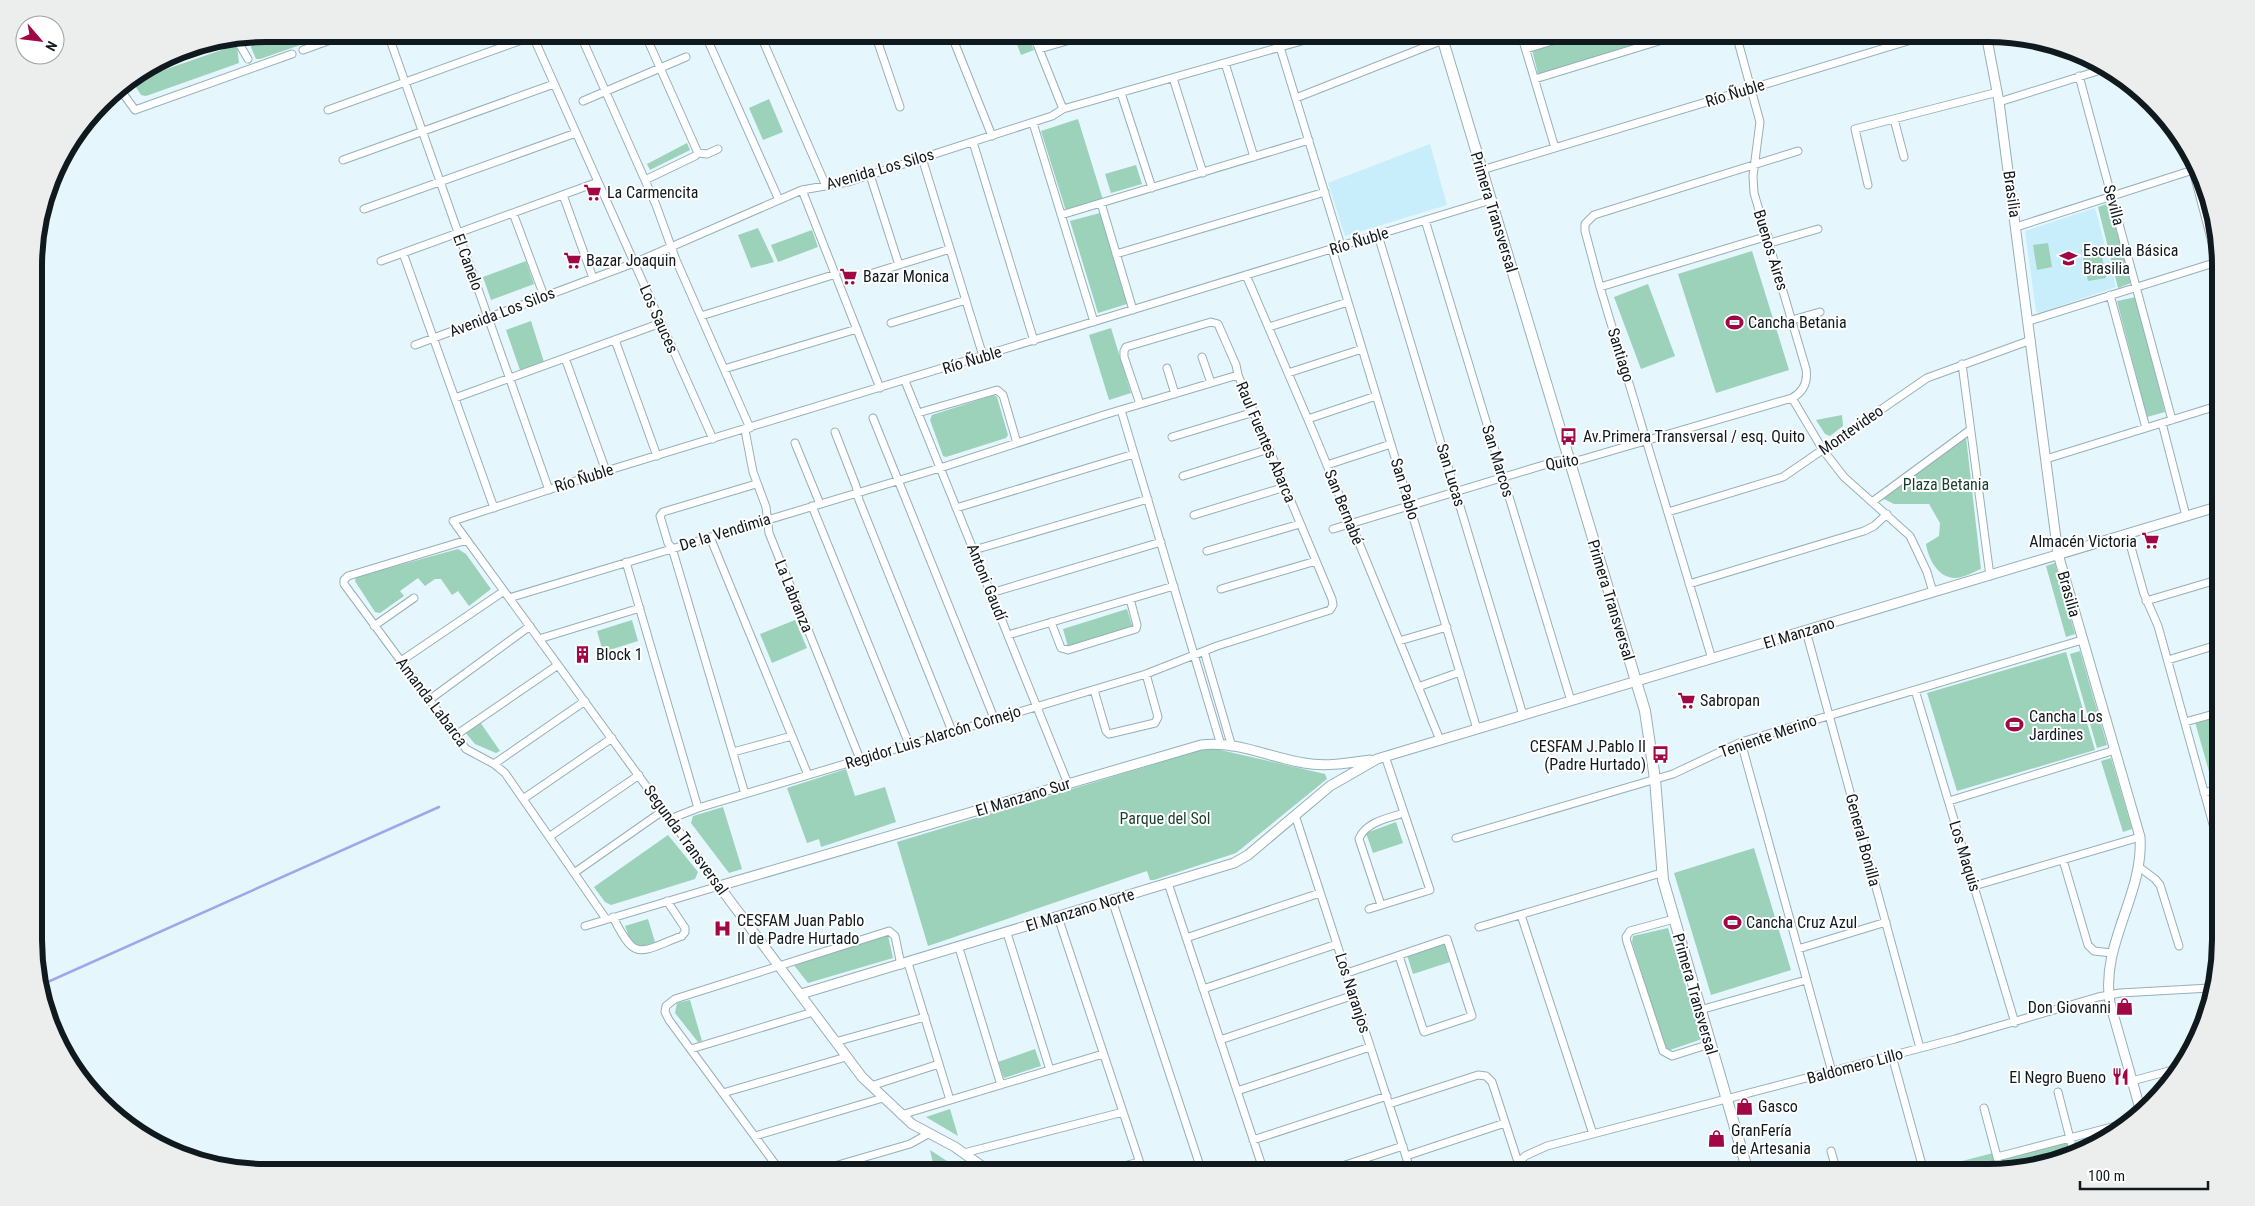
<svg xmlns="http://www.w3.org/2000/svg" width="2255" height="1206" viewBox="0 0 2255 1206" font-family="'Roboto Condensed',sans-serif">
<rect width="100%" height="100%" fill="#e5f6fc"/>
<path fill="#c8edfb" d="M1430,144l17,61 -102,31 -17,-53z
M2095,208l21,79 -77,26 -3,-2 -11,-80z
M2124,1127l-7,6 -41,20 -3,-11z"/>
<path fill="#9bd2b9" d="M281,34h51l-72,25h-4l-5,-12 2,-4z
M1013,34h14l7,16 -13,5z
M1583,34h68l1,3 -2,4 -112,33 -6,-24z
M233,46l4,1 2,16 -93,33 -5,-1 -7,-11 1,-4z
M769,99l14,33 -20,8 -14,-32z
M1078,119l25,81 -37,11 -25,-80z
M687,143l3,7 -40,20 -3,-6z
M1136,165l6,19 -31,9 -6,-19z
M2109,203l22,80 -13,5 -20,-81z
M1100,213l27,91 -29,9 -28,-92z
M758,228l16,34 -23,6 -13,-33z
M812,230l6,17 -40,15 -7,-17z
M2048,243l4,24 -15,3 -4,-25z
M2100,246l6,32 -18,3 -7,-31z
M1752,251l37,119 -73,23 -38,-119z
M526,261l8,23 -43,16 -8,-23z
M1648,284l27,72 -34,13 -27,-72z
M2136,297l29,115 -18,5 -30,-116z
M531,321l13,41 -24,8 -14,-40z
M1111,328l20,65 -22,7 -20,-65z
M994,395l3,2 11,38 -2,3 -60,19 -3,-1 -13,-36 2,-5z
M1842,415l1,11 -13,10 -5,-2 -9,-14z
M1966,437l15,132c-8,3 -18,9 -26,9 -17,0 -27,-20 -29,-34l13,-8 1,-13 -11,-19h-35l-12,-6z
M458,549l8,5 25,35 -22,17 -11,-15 -6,4 -11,-16h-6l-10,7 -7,-8 -18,13 4,5 -24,17 -5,-1 -20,-31 1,-4z
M2055,563l20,71 -9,3 -20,-71z
M1127,609l6,19 -65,19 -5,-18z
M632,620l6,21 -35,11 -6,-21z
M795,620l12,28 -35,15 -12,-29z
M2080,651l27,94 -10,3 -27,-94z
M2066,652l29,98 -138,41 -30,-98z
M2221,715v64l-9,3 -17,-60z
M480,722l20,29 -4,2 -21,-9 -10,-12z
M1204,749h12l109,25 2,5 -91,74 -82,27h-4l-3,-9 -219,75 -31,-104z
M2111,758l21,71 -9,3 -22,-71z
M846,769l9,27 30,-9 11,35 -75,25 -2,-8 -12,4 -20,-55z
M723,807l19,62 -13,4 -38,-50 2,-7z
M1396,822l7,21 -30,10 -7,-20z
M668,835l30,37 -3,7 -84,26 -6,-3 -11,-15z
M1754,848l37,122 -80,25 -37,-122z
M648,919l7,23 -15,5 -10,-7 -5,-14z
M1668,928l34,111 -32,11 -5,-3 -33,-105 1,-6z
M888,935l5,23 -85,25 -15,-19z
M1444,943l6,19 -37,12 -6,-19z
M690,1000l12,41 -4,1 -23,-29 2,-10z
M1035,1049l6,17 -37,12 -6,-16z
M950,1109l8,27 -32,-19z
M2067,1142l4,14 -8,4 -60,12 -3,-12z
M930,1150l34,22h-29z
M1997,1152l4,18 -65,2 -1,-4z"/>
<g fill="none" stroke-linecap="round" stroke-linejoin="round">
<path stroke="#a1a6ea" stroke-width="2.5" d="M41,985l398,-178"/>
<defs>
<path id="minor" d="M388,34l161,456
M532,34l181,405
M580,34l76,171 20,55 74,168
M645,34l53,119
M705,34l74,166
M760,34l66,152
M875,34l25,73
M951,34l41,102
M1033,34l30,75
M1276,34l65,212
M1521,34l34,114
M1898,34l2,9
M237,40l11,19
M240,42l27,-8
M1039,49l52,-15
M1526,49l49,-15
M303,50l44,-16
M1225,63l29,94
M154,66l63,-22
M2079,76l93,344
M1173,78l30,95
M1535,79l147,-45
M119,88l16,22 157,-56
M1121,93l31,95
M1296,98l147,-58
M583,101l103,-44
M1999,102l108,-34
M328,110l205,-74
M1894,119l10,38
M1033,123l61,199
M973,142l61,199
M698,153l9,1 11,-5
M2189,155l30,114
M922,158l61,198
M343,160l211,-76
M1482,170l449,-136
M870,175l29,90
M645,180l50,-24 3,-3
M1868,185l-13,-56 143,-37
M802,190l78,198
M563,195l30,83
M1101,203l32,107
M364,209l212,-76
M513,213l31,83
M1061,215l248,-75
M1425,220l146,481
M2016,227l177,-57
M1378,235l145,480
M1770,243l48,-14
M1332,249l145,480
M403,253l91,255
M1116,254l209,-62
M381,261l217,-79
M870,274l80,-25
M1246,275l69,161 125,304
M1600,287l168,-51
M2110,295l36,133
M701,316l135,-42
M1792,320l28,-8
M2029,321l188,-59
M891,323l75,-23
M1269,327l79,-25
M615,340l42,116
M415,345l219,-82 168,-73 46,-8 204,-66 11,-7 263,-75
M1202,357l9,26
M565,358l41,113
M1962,364l28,212
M1167,368l8,26
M724,369l133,-40
M1288,373l74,-24
M905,381l163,403
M455,398l206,-75
M1792,398l31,52 21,27 66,59 17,36 6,20
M1121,410l100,335
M918,413l79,-23 6,5 14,48
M873,418l121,300
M1308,419l68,-23
M2162,423l24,93
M745,430l8,42 13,35 3,26 91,226
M835,432l21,54 3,14 93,231
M1172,437l82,-25
M795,443l25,61
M2046,459l174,-54
M1327,465l64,-21
M1183,476l86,-27
M1872,502l98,-72
M812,506l97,238
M956,508l178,-54
M1668,512l115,-35 144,-99 104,-38
M1194,515l91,-28
M1333,529l224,-68 23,-1 212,-62c11,-6 16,-16 14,-29l-52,-176 -1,-17 7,-54 -24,-88
M2127,533l17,61 14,32 63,227
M710,537l98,238
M467,540l-119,36 -4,4v4l122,165 28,15 11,9 101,146
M974,550l174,-51
M1207,551l93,-27
M626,562l72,246
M1689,584l175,-53 10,-5 13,-12
M1221,589l95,-28
M991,593l170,-51
M509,598l431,-130 167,-54 131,-39
M2146,601l74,-22
M1051,622l10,26 7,2 68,-21 1,-4 -7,-26
M374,626l40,-28
M1806,631l114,417
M1008,635l166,-49
M539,639l101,-31
M1399,641l48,-14
M1204,651l28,96
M1712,659l-112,-372 -15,-56v-7l9,-9 204,-64
M2168,660l52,-16
M401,661l103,-70
M1418,687l42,-15
M1094,690l12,41 3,3 46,-11 3,-6 -12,-43
M1915,690l100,333
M429,700l101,-74
M2185,722l36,-10
M456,735l102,-70
M1741,742l91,330
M733,752l59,-16
M494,764l91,-63
M2204,793l17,-5
M745,794l-73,-246 -4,-5 -8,-27 3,-4 93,-28
M523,799l89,-61
M1949,801l166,-51
M1295,815l116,357
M670,819l28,-11 448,-134 71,-28 113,-36 3,-5 -1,-6 -94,-224 -2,-10 -18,-41 -7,-2 -85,25 -2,4v6l16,47
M549,837l90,-62
M1456,838l217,-64 68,-32 341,-102
M2063,860l25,85 6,6 18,2
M2139,867l16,12 5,6 19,61
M574,873l90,-63
M1168,883l96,289
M1974,886l166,-49
M1112,900l90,272
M1381,905l-22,-66c6,-17 30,-21 45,-26
M1369,909l61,-19 -45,-134
M1521,915l72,219
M613,917c23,46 26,35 69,19l3,-4v-4l-18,-27
M1058,917l85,255
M1674,919l-44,12 -4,6 1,5 36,109 9,5 38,-12
M585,926l134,-40 -266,-365 153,-50 885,-271
M1479,927l182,-54
M1007,933l43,137
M1186,938l134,-45
M959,948l42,137
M1798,949l88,-27
M908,963l42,137
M1347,973l100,-34 25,77 -48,16 -25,-76
M1203,989l134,-45
M1700,1010l106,-30
M1220,1040l134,-45
M835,1042l90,-25
M691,1049l122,-37
M1892,1056l32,116
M2132,1081l48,-13
M871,1086l68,-22
M1237,1091l133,-44
M2058,1092l16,62
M723,1093l123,-36
M1389,1104l89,-29 8,1 6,6 26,80
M1984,1108l17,64
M901,1115l202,-61
M755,1136l128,-38
M1253,1140l134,-44
M1831,1151l6,21
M964,1153l159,-41
M1406,1156l99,-33
M1997,1157l134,-35
M781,1172l-112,-152 -4,-8 1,-6 9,-7 214,-68 6,5 6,29
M814,1172l96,-28 18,-10
M1102,1172l37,-10
M1324,1172l79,-26
M1510,1172l15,-16 22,-10 408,-107 143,-42 22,-4 90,-5"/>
<path id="tertiary" d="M1986,34l13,68 59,452 82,283c4,58 -40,107 -30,166l31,109
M801,994l433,-131 14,-8 82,-69 47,-27 843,-253
M990,1172l-35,-25 -43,-23 -50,-47 -143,-191 482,-141c34,-5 70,13 103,18 22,4 44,0 66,-3"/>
<path id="secondary" d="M1441,34l204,677 10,68 8,101 85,292"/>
</defs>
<use href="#minor" stroke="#95b0ba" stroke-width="9"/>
<use href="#tertiary" stroke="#95b0ba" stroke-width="11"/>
<use href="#secondary" stroke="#95b0ba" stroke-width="12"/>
<use href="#minor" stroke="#fff" stroke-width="7"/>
<use href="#tertiary" stroke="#fff" stroke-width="9"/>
<use href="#secondary" stroke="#fff" stroke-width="10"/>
</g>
<defs>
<symbol id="supermarket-bare" viewBox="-9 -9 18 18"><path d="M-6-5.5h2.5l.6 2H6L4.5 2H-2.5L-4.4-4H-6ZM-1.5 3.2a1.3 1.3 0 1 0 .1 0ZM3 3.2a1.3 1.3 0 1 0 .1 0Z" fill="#a10745" stroke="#fff" stroke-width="2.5" paint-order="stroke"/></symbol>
<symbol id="school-bare" viewBox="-9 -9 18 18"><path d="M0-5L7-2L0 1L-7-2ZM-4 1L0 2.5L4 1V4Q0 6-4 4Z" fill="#a10745" stroke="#fff" stroke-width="2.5" paint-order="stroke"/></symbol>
<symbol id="stadium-bare" viewBox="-9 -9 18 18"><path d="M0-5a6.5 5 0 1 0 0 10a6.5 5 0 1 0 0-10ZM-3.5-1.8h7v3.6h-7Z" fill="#a10745" stroke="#fff" stroke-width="2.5" paint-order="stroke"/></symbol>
<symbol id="bus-bare" viewBox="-9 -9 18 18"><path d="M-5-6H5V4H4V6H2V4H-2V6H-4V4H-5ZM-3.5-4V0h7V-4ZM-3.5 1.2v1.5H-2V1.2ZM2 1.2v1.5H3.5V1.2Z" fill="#a10745" stroke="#fff" stroke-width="2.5" paint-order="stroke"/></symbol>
<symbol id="building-bare" viewBox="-9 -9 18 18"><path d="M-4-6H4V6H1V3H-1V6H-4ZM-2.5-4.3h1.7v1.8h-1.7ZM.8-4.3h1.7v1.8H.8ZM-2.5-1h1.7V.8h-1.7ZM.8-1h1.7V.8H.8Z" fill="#a10745" stroke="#fff" stroke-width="2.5" paint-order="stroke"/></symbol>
<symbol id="hospital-bare" viewBox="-9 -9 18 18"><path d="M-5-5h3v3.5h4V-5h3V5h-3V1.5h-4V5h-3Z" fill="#a10745" stroke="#fff" stroke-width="2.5" paint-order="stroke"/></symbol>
<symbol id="shop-bare" viewBox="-9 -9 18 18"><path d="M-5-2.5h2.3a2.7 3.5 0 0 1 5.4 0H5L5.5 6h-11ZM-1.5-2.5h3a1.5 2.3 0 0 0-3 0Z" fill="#a10745" stroke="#fff" stroke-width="2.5" paint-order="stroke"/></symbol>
<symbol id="restaurant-bare" viewBox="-9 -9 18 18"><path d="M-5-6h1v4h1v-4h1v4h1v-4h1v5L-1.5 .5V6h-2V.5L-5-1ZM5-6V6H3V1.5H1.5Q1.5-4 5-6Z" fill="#a10745" stroke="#fff" stroke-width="2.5" paint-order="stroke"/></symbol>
</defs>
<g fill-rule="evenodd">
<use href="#supermarket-bare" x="580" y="180" width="25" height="25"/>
<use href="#school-bare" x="2056" y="246" width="25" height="25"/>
<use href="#supermarket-bare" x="560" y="248" width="25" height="25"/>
<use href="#supermarket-bare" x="836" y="264" width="25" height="25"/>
<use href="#stadium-bare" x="1722" y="310" width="25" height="25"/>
<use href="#bus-bare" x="1556" y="424" width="25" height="25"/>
<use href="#supermarket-bare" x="2138" y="528" width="25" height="25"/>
<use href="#building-bare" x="570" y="642" width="25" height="25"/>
<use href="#supermarket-bare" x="1674" y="688" width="25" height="25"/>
<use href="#stadium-bare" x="2002" y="712" width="25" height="25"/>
<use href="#bus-bare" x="1648" y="742" width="25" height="25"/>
<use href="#stadium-bare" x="1720" y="910" width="25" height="25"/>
<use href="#hospital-bare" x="710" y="916" width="25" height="25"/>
<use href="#shop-bare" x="2112" y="994" width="25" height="25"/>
<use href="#restaurant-bare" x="2108" y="1064" width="25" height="25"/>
<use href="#shop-bare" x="1732" y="1094" width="25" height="25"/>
<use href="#shop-bare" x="1704" y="1126" width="25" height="25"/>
</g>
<g text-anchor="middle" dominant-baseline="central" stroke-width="4" stroke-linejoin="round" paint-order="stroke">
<g font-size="16" fill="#101a1e" stroke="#fff">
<text transform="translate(1735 93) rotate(-17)">Río Ñuble</text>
<text transform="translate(880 169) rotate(-16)">Avenida Los Silos</text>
<text transform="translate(2012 194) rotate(82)">Brasilia</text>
<text transform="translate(2114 205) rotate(75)">Sevilla</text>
<text transform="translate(1494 212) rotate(73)">Primera Transversal</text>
<text transform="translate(1359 241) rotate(-17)">Río Ñuble</text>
<text transform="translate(1771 250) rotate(73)">Buenos Aires</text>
<text transform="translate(468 262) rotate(70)">El Canelo</text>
<text transform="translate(502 312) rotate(-21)">Avenida Los Silos</text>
<text transform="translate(659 319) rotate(66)">Los Sauces</text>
<text transform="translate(1621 355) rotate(73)">Santiago</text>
<text transform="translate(972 360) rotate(-17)">Río Ñuble</text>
<text transform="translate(1851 430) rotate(-35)">Montevideo</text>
<text transform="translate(1266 442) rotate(67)">Raul Fuentes Abarca</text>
<text transform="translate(1498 461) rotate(73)">San Marcos</text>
<text transform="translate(1562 462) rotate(-10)">Quito</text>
<text transform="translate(1451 475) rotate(73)">San Lucas</text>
<text transform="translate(584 478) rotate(-18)">Río Ñuble</text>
<text transform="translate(1405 489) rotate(73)">San Pablo</text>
<text transform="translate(1344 507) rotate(68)">San Bernabé</text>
<text transform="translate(725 532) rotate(-17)">De la Vendimia</text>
<text transform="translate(987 582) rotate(68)">Antoni Gaudí</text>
<text transform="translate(2069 594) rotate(74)">Brasilia</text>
<text transform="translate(794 596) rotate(68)">La Labranza</text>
<text transform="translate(1611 600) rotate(73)">Primera Transversal</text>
<text transform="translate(1799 633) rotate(-17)">El Manzano</text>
<text transform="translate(432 702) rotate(53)">Amanda Labarca</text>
<text transform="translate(1768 736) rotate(-19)">Teniente Merino</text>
<text transform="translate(933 737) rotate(-17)">Regidor Luis Alarcón Cornejo</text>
<text transform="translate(1023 797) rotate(-17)">El Manzano Sur</text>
<text transform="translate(686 840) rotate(54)">Segunda Transversal</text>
<text transform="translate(1863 840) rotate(75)">General Bonilla</text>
<text transform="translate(1965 856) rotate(73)">Los Maquis</text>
<text transform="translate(1080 910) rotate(-17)">El Manzano Norte</text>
<text transform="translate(1353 993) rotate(72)">Los Naranjos</text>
<text transform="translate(1695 994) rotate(74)">Primera Transversal</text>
<text transform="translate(1855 1066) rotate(-15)">Baldomero Lillo</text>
</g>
<g font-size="16" fill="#101a1e" stroke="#fff" text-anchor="start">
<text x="607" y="192">La Carmencita</text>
<text x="2083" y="250">Escuela Básica<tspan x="2083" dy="18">Brasilia</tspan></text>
<text x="586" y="260">Bazar Joaquin</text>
<text x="863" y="276">Bazar Monica</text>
<text x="1748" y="322">Cancha Betania</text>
<text x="1583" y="436">Av.Primera Transversal / esq. Quito</text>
<text x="2137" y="541" text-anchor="end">Almacén Victoria</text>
<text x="596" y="654">Block 1</text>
<text x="1700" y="700">Sabropan</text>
<text x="2029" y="716">Cancha Los<tspan x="2029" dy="18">Jardines</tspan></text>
<text x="1646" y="746" text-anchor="end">CESFAM J.Pablo II<tspan x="1646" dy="18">(Padre Hurtado)</tspan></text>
<text x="737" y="920">CESFAM Juan Pablo<tspan x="737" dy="18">II de Padre Hurtado</tspan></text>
<text x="1746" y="922">Cancha Cruz Azul</text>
<text x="2111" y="1007" text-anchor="end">Don Giovanni</text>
<text x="2106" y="1077" text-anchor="end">El Negro Bueno</text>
<text x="1758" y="1106">Gasco</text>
<text x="1731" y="1130">GranFería<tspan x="1731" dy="18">de Artesania</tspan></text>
</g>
<g font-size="16" fill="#173d2e" stroke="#fff">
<text x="1946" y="484">Plaza Betania</text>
<text x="1165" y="818">Parque del Sol</text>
</g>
</g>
<path d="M0 0H2255V1206H0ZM266 42H1988A224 224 0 0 1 2212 266V940A224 224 0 0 1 1988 1164H266A224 224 0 0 1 42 940V266A224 224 0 0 1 266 42Z" fill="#eceded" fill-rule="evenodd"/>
<path fill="none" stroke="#101a1e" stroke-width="6" d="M266 42H1988A224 224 0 0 1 2212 266V940A224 224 0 0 1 1988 1164H266A224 224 0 0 1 42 940V266A224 224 0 0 1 266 42Z"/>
<g transform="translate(40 40) rotate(118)"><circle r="24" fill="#ffffff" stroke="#9fa3a5"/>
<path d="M0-4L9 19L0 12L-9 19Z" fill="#a10745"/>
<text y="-8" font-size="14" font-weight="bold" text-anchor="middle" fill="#101a1e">N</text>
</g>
<path d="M2080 1181v8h128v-8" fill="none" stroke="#101a1e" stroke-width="2.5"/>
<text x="2088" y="1181" font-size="15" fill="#101a1e" stroke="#ffffff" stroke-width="4" paint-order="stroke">100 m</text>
</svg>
